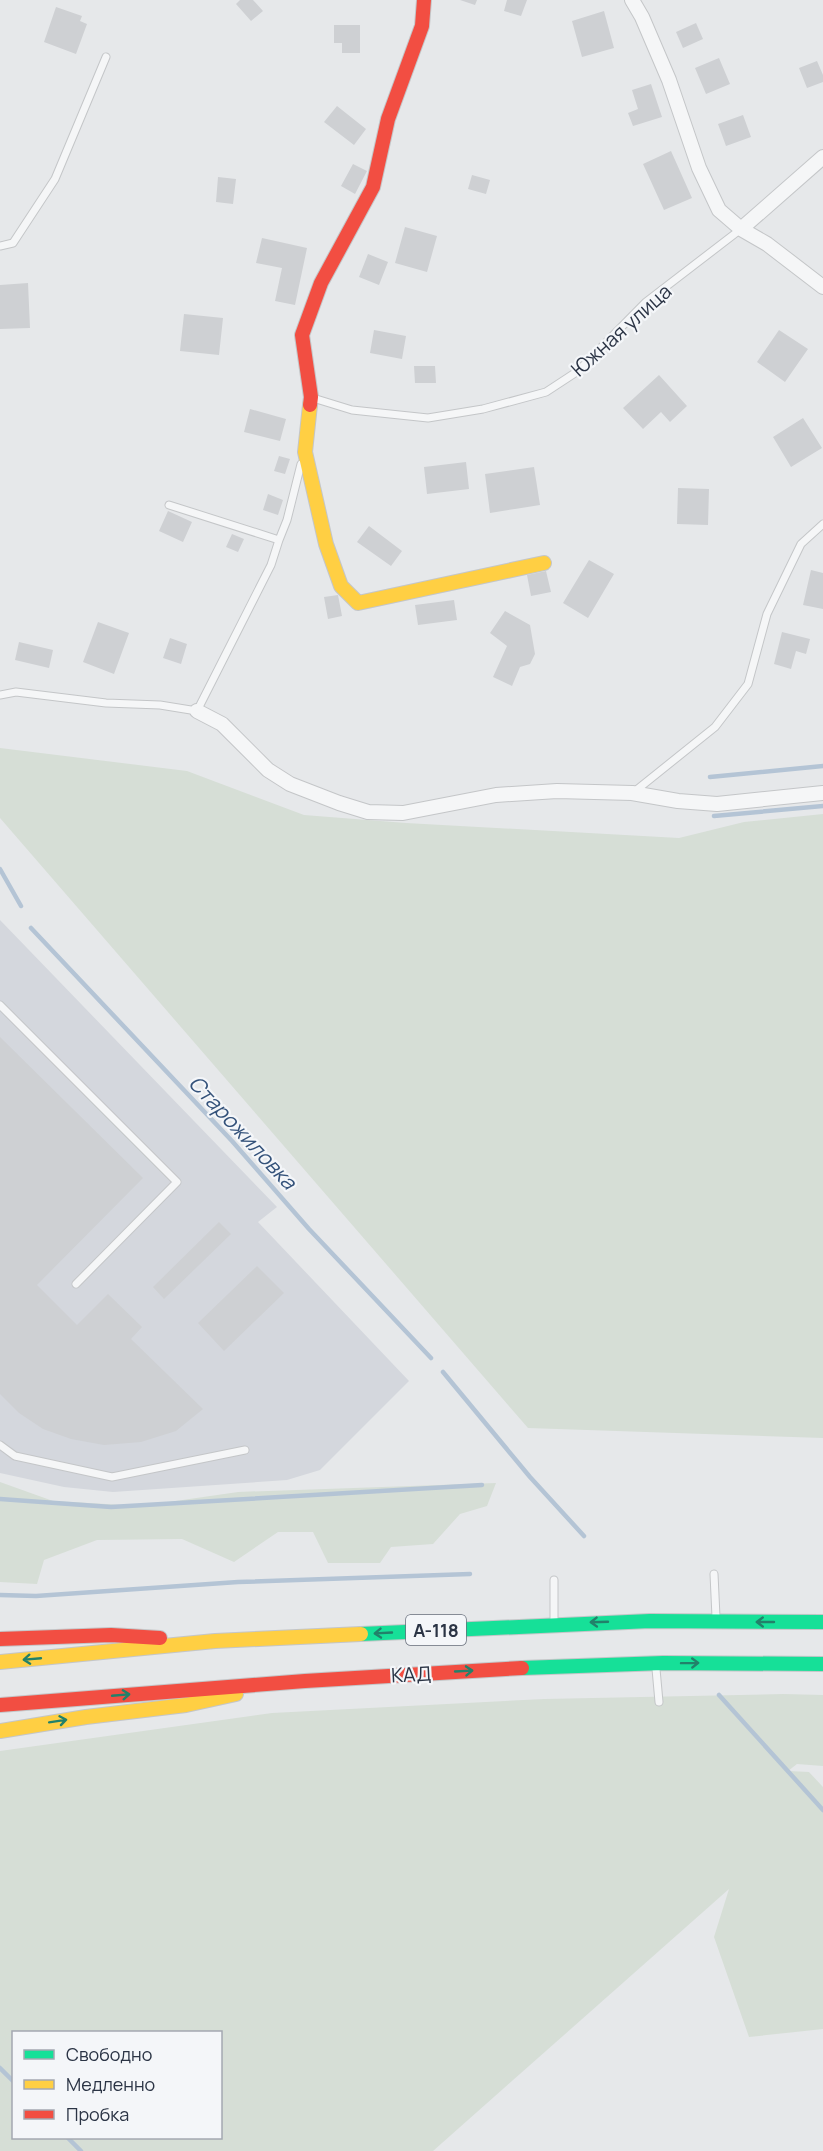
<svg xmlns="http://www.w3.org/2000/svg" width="823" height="2151" viewBox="0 0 823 2151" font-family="Manrope,sans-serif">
<rect width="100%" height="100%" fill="#e6e8ea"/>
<path fill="#d4d7dd" d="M0,920l277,287 -19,15 151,159 -89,89 -33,10 -174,12 -49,-5 -64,-14z"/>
<path fill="#d6ded6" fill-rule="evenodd" d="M0,748l187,23 117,44 102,8 273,15 65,-16 79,-8v624l-295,-10 -528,-610z
M0,1482l53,19 88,5 97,-14 258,-9 -9,23 -27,8 -27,30 -42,3 -11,16h-52l-15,-31h-35l-44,30 -52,-23 -85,1 -53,20 -7,24 -37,-2z
M783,1694l40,1v71l-26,-2 -9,7 21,1 14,15v242l-74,8 -35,-100 15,-48 -296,262h-433v-400l272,-38 272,-14zM14,2032h206v106h-206z"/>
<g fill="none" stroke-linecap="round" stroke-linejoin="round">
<path stroke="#b4c4d5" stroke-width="4.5" d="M710,777l113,-11
M714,816l109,-10
M0,869l21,37
M31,928l201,213 77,88 122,129
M443,1372l87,105 54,59
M0,1499l111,8 371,-22
M0,1595l36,1 202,-14 232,-8
M719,1695l104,115
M0,2068l14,14
M68,2138l13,13"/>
</g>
<path fill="#ced0d3" d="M240,0h13l10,11 -12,10 -15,-17z
M460,0h17l-2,5z
M507,0h20l-6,16 -17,-5z
M56,7l26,9 -2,5 7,3 -11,30 -32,-12z
M604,11l10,37 -32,9 -10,-36z
M696,23l7,16 -20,9 -7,-16z
M334,25h26v28h-18v-10h-8z
M719,58l11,26 -24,10 -11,-26z
M817,61l6,14v7l-16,6 -8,-20z
M651,84l11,33 -29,9 -5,-13 10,-4 -6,-19z
M337,106l29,23 -12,16 -30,-23z
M743,115l8,22 -25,9 -8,-22z
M671,151l21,47 -28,12 -21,-46z
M353,164l14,7 -12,23 -14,-8z
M472,175l18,5 -4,14 -18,-5z
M218,177l18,2 -3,25 -17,-2z
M405,227l32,9 -10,36 -32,-9z
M262,238l45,10 -12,57 -20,-4 7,-33 -26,-5z
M368,254l20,8 -9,23 -20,-8z
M28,283l2,45 -30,1v-44z
M184,314l39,4 -4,37 -39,-4z
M374,330l32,6 -4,23 -32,-6z
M779,330l29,19 -23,33 -28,-20z
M414,366h21l1,17h-21z
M659,375l28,31 -17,16 -9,-10 -18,17 -20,-21z
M250,409l36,10 -6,22 -36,-9z
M803,418l19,30 -31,19 -18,-30z
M279,456l11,3 -5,15 -11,-3z
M466,462l3,27 -42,5 -3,-27z
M534,467l6,38 -50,8 -5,-39z
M678,488l31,1 -1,36 -31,-1z
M268,494l15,6 -5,15 -15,-5z
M168,511l24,11 -9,20 -24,-11z
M369,526l33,25 -11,15 -34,-24z
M232,534l12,5 -6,13 -12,-5z
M589,560l25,14 -26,44 -25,-15z
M811,570l12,3v36l-20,-4z
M546,571l5,21 -20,4 -4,-21z
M338,595l4,21 -14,3 -4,-22z
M454,600l3,20 -39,5 -3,-20z
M505,611l25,14 5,29 -5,10 -10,3 -8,19 -19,-9 14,-31 -17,-13z
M98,622l31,11 -15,41 -31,-12z
M782,632l28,7 -4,15 -10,-3 -5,18 -17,-5z
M170,638l17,6 -6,20 -18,-6z
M19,642l34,8 -4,18 -34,-8z
M0,1037l143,141 -106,107 40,40 31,-31 34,33 -11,12 72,70 -27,22 -35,11 -37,3 -33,-6 -28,-10 -24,-16 -19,-19z
M219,1222l12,12 -67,65 -11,-12z
M257,1266l27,27 -60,58 -26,-28z"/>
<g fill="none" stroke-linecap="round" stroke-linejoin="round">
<defs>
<path id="lane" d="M0,246l13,-3 42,-64 51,-122
M313,398l39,12 76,8 55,-9 63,-17 32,-21 68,-69 95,-73
M169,505l110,35 8,-20 14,-56
M0,695l16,-3 90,11 54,2 37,6 74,-146 8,-25
M634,792l81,-65 33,-43 19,-70 34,-70 22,-20
M0,1005l177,177 -101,102
M0,1445l15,11 97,21 133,-27
M714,1574l2,43
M554,1580v39
M656,1669l3,33"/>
<path id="street" d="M632,0l10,17 27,63 30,88 20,42 22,19 26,15 56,43
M741,229l82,-72
M197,711l25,13 46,46 22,14 49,19 29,9 35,1 93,-18 61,-4 75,2 46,8 39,3 106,-11"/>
<path id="fast" d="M361,1634l289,-13 173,1
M522,1668l141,-5 160,1"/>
<path id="slow" d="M310,405l-5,47 21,92 15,42 17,17 186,-40
M0,1662l215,-21 146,-7
M0,1731l86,-14 100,-12 50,-11"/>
<path id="jam" d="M310,405l1,-8 -9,-62 19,-52 52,-96 15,-68 34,-93 2,-26
M0,1639l111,-4 49,3
M0,1705l305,-24 217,-13"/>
</defs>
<use href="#lane" stroke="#c4c6c8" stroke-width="9"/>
<use href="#street" stroke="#c4c6c8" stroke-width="16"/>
<use href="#fast" stroke="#c4c6c8" stroke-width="16"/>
<use href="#slow" stroke="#c4c6c8" stroke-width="16"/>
<use href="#jam" stroke="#c4c6c8" stroke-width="16"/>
<use href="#lane" stroke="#f5f6f7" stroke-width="7"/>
<use href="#street" stroke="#f5f6f7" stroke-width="14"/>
<use href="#fast" stroke="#16e098" stroke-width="14"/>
<use href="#slow" stroke="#ffcf43" stroke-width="14"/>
<use href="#jam" stroke="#f24e42" stroke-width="14"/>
</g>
<defs><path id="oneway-shaft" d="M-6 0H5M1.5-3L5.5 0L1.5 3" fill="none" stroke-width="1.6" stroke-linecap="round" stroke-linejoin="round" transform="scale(1.5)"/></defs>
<g stroke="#22816a">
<use href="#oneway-shaft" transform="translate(599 1622) rotate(178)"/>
<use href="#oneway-shaft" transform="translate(765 1622) rotate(-180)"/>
<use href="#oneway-shaft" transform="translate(383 1633) rotate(177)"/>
<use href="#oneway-shaft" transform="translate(32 1659) rotate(175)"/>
<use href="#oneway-shaft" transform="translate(690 1663) rotate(-1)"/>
<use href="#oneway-shaft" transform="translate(464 1671) rotate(-3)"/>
<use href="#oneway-shaft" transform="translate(121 1695) rotate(-5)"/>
<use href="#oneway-shaft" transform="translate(58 1721) rotate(-9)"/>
</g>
<g text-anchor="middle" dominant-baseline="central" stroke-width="4.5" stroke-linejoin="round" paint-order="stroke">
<rect fill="#f4f6f9" stroke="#676e7b" stroke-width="1.5" x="406" y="1615" width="60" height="30" rx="4.5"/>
<g font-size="18" font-weight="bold" fill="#2b3445">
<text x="436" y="1630">А-118</text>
</g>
<g font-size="20" fill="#2b3445" stroke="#f4f6f9">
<text transform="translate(621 330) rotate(-42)">Южная улица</text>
<text transform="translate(411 1674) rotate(-3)">КАД</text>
</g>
<g font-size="21" font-style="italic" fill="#34527a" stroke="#f4f6f9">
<text transform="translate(243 1132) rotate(47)">Старожиловка</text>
</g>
</g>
<rect x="12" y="2031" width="210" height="108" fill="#f4f6f9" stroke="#a4a8b1" stroke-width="1.5"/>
<rect x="24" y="2050" width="30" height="9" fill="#16e098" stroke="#a4a8b1" stroke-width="1.5"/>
<text x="66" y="2061" font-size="18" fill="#2b3445">Свободно</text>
<rect x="24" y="2080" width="30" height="9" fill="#ffcf43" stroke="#a4a8b1" stroke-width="1.5"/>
<text x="66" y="2091" font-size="18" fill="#2b3445">Медленно</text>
<rect x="24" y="2110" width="30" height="9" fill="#f24e42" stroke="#a4a8b1" stroke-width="1.5"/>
<text x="66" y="2121" font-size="18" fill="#2b3445">Пробка</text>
</svg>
